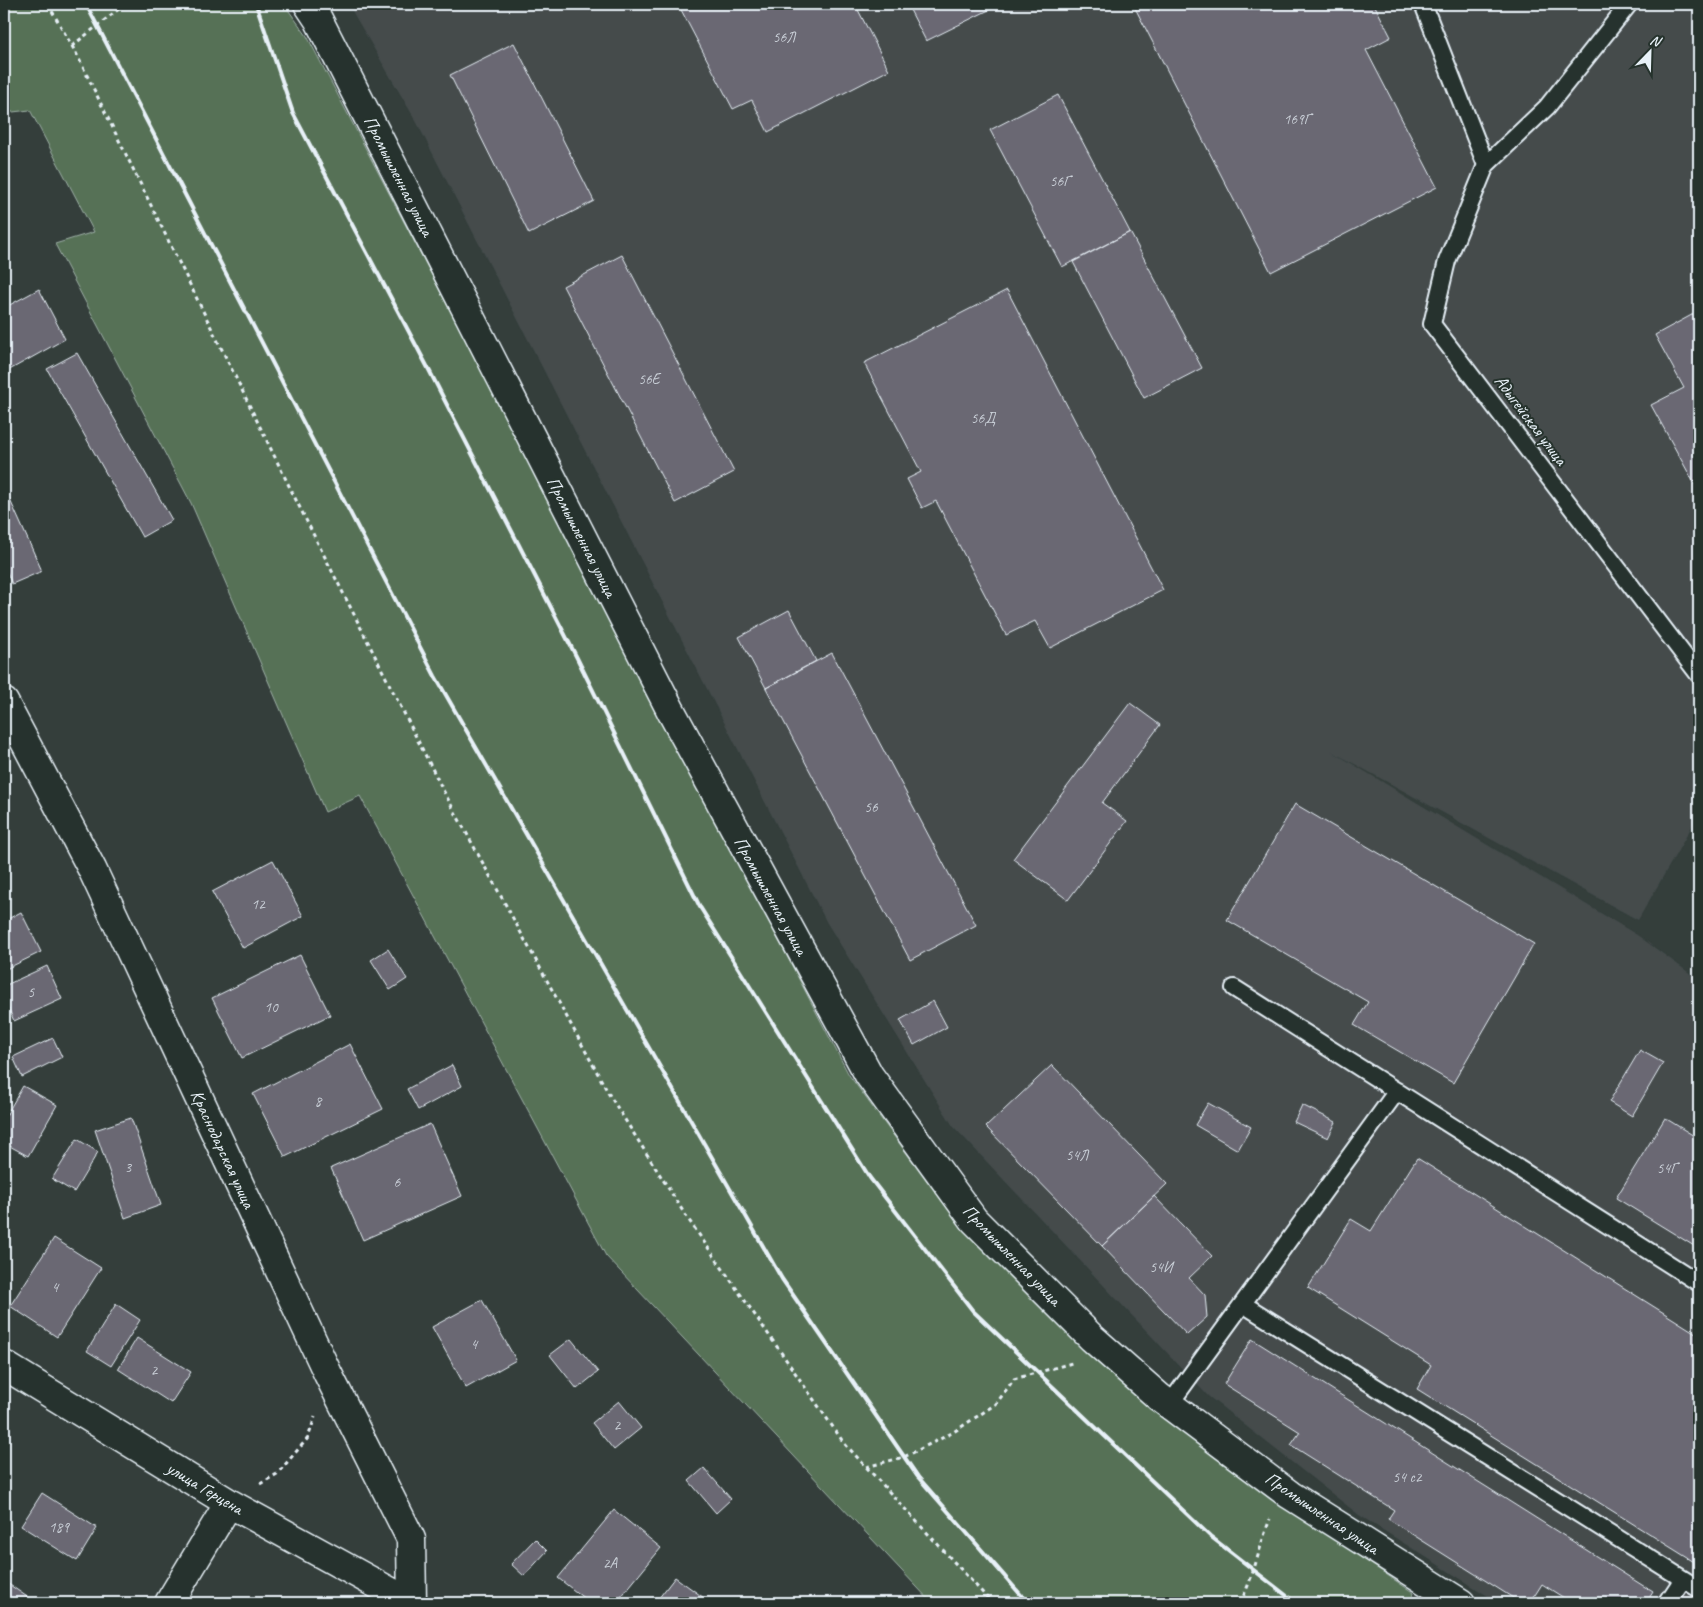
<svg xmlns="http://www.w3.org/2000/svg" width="1703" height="1607" viewBox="0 0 1703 1607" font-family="Caveat,sans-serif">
<rect width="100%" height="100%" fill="#343e3b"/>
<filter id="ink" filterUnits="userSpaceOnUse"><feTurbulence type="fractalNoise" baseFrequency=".02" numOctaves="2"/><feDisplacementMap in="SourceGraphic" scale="10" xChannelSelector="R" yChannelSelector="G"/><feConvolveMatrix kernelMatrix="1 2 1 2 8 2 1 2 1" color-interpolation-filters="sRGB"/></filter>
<g filter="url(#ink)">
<path fill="#444b4c" d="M348,4h1351v810l-61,106 -307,-169 306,184 62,45v623h-200l-140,-88 -151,-119 -255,-270 -126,-203 -411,-802z"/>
<path fill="#567157" stroke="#9fb1a8" d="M4,4h280l23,32 542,1039 114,155 154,148 160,123 137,92 -3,10h-479l-326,-347 -246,-460 -35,16 -134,-309 -136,-259 39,-12 -64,-122 -26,3z"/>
<path fill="#6b6873" stroke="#e8f1f8" d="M678,4h177l34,66 -121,62 -16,-32 -19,9z
M907,4h94l-75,37z
M1133,4h241l17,33 -25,13 71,137 -166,85z
M514,43l80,158 -65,33 -79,-159z
M1058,95l72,137 -68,35 -72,-137z
M1130,232l72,136 -58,30 -71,-136z
M622,255l112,217 -59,31 -112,-217z
M39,289l26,50 -61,34v-65z
M1007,290l156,300 -113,58 -15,-27 -29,14 -70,-134 -14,7 -15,-29 14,-7 -57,-109z
M1699,311v181l-48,-87 33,-17 -29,-53z
M77,353l95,167 -30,17 -95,-168z
M6,491l36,80 -30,13 -8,-19v-73z
M789,610l27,51 -50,27 -27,-51z
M832,653l144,272 -66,35 -144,-272z
M1130,703l30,22 -58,78 25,18 -59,79 -55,-41z
M1295,804l239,140 -81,139 -99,-58 14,-23 -141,-82z
M273,860l30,56 -60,32 -31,-56z
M21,912l20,40 -37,18v-49z
M388,949l19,30 -17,11 -19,-30z
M300,955l30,60 -88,43 -30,-60z
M47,966l15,33 -48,22 -10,-23v-12z
M933,1001l14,26 -33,18 -14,-25z
M53,1038l9,19 -40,20 -9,-20z
M350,1044l33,65 -98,48 -32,-63z
M1640,1050l23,13 -31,53 -23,-14z
M452,1065l10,21 -44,24 -11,-21z
M1052,1065l115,119 -65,62 -116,-119z
M23,1086l34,19 -29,51 -24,-13v-24z
M1208,1103l43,24 -13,23 -43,-25z
M1302,1105l34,17 -8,16 -34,-16z
M131,1118l30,87 -36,13 -30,-88z
M1665,1118l34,21v110l-83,-51z
M430,1124l32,72 -99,44 -32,-72z
M77,1139l21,13 -24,40 -22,-13z
M1417,1158l282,177v230l-282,-176 14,-24 -123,-77 43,-69 20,12z
M1154,1196l58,60 -23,22 16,17 2,22 -20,18 -85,-89z
M54,1238l47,30 -44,69 -47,-31z
M482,1300l34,60 -50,28 -34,-61z
M116,1304l24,16 -29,46 -24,-15z
M137,1338l54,34 -20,31 -53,-34z
M571,1339l27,33 -21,17 -27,-34z
M1252,1339l401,253 -7,11h-74l-30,-19 -12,19h-9l-133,-84 6,-9 -103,-65 9,-13 -76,-48z
M619,1401l22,27 -27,22 -22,-27z
M704,1468l27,31 -15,14 -27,-32z
M42,1493l55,35 -20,33 -56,-35z
M614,1510l47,38 -45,55h-26l-32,-25z
M535,1539l12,12 -23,25 -13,-12z
M675,1577l36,26h-56z
M4,1581l32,22h-32z"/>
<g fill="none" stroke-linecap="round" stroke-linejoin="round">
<defs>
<path id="service" d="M1423,4l63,161 -39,96 -15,63 267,351
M1486,165l61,-58 82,-103
M1234,988l465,295
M1243,1304l440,275 -16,24
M1169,1405l228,-314
M1683,1579l16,10"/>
<path id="minor" d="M4,702l88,167 236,505 83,165 1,64
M4,1365l225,138 182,100
M169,1603l60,-100"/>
<path id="tertiary" d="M308,4l10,15 353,692 198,364 105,145 118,118 67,59 131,98 171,108"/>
</defs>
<use href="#service" stroke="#e8f1f8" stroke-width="20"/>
<use href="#minor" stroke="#e8f1f8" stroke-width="31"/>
<use href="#tertiary" stroke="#e8f1f8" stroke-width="31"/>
<path stroke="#e8f1f8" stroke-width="3" stroke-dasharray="4 4" stroke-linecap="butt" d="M48,4l28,49 221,449 146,288 167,306 76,120 158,227 148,160
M72,46l53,-42
M866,1467l38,-10 48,-24 44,-29 18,-25 58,-16
M260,1484l17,-10 31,-36 7,-21
M1240,1603c14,-26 19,-56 30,-84"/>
<use href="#service" stroke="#26332d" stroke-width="16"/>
<use href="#minor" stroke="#26332d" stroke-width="28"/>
<use href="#tertiary" stroke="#26332d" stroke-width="28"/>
<path stroke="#e8f1f8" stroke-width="4" d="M86,4l349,672 347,603 136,198 110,126
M256,4l37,109 134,253 150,292 123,249 170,271 103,133 237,225 86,67"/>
</g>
</g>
<g text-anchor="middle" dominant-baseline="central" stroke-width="4" stroke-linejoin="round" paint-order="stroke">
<g font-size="15" fill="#c9cfd7">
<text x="784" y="37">56Л</text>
<text x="1297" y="119">169Г</text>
<text x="1060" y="181">56Г</text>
<text x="649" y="379">56Е</text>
<text x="983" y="418">56Д</text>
<text x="871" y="807">56</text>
<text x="258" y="904">12</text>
<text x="31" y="992">5</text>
<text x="271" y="1007">10</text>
<text x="318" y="1101">8</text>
<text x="1077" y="1155">54Л</text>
<text x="128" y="1167">3</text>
<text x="1667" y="1168">54Г</text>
<text x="397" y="1182">6</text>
<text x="1161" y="1267">54И</text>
<text x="55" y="1287">4</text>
<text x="474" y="1344">4</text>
<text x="154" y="1370">2</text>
<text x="617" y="1425">2</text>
<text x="1407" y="1477">54 с2</text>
<text x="59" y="1527">189</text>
<text x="610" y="1563">2А</text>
</g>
<g font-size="18" fill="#e8f1f8" stroke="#26332d">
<text transform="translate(399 176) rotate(63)">Промышленная улица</text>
<text transform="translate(1531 420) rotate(53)">Адыгейская улица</text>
<text transform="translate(582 537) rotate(63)">Промышленная улица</text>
<text transform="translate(771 896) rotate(61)">Промышленная улица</text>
<text transform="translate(223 1149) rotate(65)">Краснодарская улица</text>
<text transform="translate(1012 1255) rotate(46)">Промышленная улица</text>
<text transform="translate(205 1488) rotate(31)">улица Герцена</text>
<text transform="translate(1322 1513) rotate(34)">Промышленная улица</text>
</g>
</g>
<rect width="1703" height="1607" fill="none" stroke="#26332d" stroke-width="20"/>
<rect x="10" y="10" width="1683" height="1587" fill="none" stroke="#e8f1f8" stroke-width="2" filter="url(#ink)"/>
<g transform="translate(1650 52) rotate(23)" stroke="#26332d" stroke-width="4" paint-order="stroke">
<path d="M0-4L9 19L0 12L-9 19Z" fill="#e8f1f8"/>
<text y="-8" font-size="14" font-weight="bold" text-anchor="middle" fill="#e8f1f8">N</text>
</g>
</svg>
